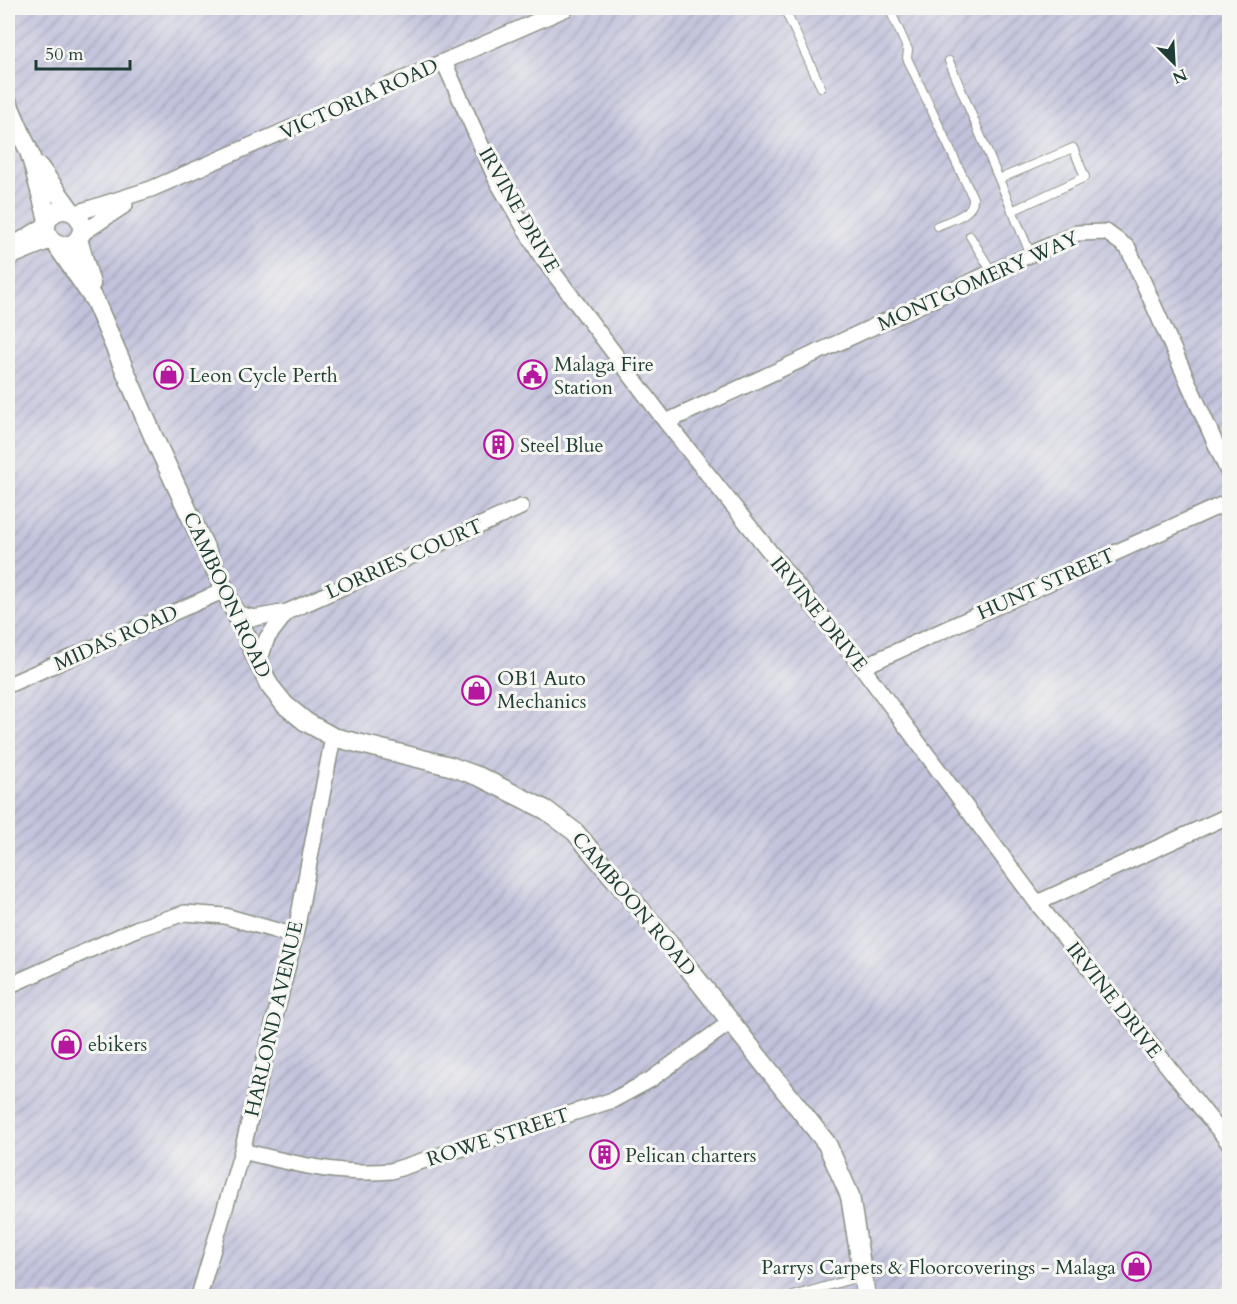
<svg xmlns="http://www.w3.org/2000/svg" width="1237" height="1304" viewBox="0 0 1237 1304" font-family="Cardo,serif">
<defs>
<pattern id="industrial-furrows" width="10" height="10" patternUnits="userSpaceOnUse" patternTransform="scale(1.5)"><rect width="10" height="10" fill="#c2c2dc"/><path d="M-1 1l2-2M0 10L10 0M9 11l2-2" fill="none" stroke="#9d9fb3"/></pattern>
</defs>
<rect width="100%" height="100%" fill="#f6f6f2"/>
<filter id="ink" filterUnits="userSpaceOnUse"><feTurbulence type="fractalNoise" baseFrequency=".0167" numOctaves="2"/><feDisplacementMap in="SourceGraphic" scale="12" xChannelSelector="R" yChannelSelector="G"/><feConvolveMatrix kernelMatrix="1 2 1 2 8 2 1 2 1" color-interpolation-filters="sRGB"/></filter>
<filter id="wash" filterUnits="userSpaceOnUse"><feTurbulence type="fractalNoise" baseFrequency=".008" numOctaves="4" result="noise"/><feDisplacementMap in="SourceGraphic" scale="24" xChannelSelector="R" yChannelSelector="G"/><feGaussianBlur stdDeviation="1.35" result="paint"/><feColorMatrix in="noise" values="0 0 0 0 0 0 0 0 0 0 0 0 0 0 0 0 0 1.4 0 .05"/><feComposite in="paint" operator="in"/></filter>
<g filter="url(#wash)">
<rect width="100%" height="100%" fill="#f5e7d5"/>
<path fill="url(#industrial-furrows)" d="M8,8h1221v1288h-1221z"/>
</g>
<g filter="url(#ink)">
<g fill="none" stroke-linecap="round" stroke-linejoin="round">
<defs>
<path id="service" d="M784,8l37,79
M889,8l19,42 -1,8 66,140c1,17 -23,22 -36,28
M949,61l82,194
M999,179l74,-31 12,29 -73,34
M970,236l22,36
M793,1296l69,-20"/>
<path id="minor" d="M444,62l53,119 44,75 125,166 196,245 175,236 193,241
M76,213l75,-24 416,-181
M81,234l44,-29
M8,248l38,-23
M8,258l44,-18
M666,422l411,-189 29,-1 22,16 102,228
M235,613l19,5 33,-6 234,-105
M258,665l9,-27 20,-26
M862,667l368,-166
M8,685l217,-95
M1037,903l193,-88
M8,986l128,-57 49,-16 40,3 70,20
M242,1151c50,12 97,25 149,20l222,-71 37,-20 82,-59
M199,1296l43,-145 53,-215 38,-199"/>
<path id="tertiary" d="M8,103l22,51 18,66
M39,167l32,44
M46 228a18 18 0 1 1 36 0a18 18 0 1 1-36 0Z
M78,239l13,45
M56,244l39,57 59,137 115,247 16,20 21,17 27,15 117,29 30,11 66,33 29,22 92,109 160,203 23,52 16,100"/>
</defs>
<use href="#service" stroke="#8a9284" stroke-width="10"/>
<use href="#minor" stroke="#8a9284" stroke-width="18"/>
<use href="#tertiary" stroke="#8a9284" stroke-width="21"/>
<use href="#service" stroke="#fff" stroke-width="8"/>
<use href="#minor" stroke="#fff" stroke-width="15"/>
<use href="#tertiary" stroke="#fff" stroke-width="18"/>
</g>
</g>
<defs>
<symbol id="shop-ring" viewBox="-11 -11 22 22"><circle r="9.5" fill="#f6f6f2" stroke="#b5179e" stroke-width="1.5"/><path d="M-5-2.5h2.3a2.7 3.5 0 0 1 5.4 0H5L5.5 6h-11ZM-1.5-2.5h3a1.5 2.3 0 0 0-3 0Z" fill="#b5179e"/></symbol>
<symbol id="civic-ring" viewBox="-11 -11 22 22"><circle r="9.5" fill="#f6f6f2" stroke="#b5179e" stroke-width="1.5"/><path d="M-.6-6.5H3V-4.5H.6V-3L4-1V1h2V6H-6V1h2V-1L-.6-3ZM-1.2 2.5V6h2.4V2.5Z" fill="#b5179e"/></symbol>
<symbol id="building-ring" viewBox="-11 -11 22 22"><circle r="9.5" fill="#f6f6f2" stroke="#b5179e" stroke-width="1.5"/><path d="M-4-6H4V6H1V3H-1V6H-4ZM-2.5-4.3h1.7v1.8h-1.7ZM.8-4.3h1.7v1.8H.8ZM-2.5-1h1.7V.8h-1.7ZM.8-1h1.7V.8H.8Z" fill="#b5179e"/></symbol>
</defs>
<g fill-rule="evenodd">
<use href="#shop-ring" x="152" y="358" width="33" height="33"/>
<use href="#civic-ring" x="516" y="358" width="33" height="33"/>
<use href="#building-ring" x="482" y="428" width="33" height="33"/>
<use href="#shop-ring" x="460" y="674" width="33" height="33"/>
<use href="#shop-ring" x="50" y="1028" width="33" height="33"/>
<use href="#building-ring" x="588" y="1138" width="33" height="33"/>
<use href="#shop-ring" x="1120" y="1250" width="33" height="33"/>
</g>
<g text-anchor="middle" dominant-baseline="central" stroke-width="6" stroke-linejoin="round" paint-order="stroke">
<g font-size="20" fill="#1f3d34" stroke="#f6f6f2">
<text transform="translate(359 99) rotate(-24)">VICTORIA ROAD</text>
<text transform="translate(519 210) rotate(60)">IRVINE DRIVE</text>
<text transform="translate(978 281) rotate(-24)">MONTGOMERY WAY</text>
<text transform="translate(404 559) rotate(-24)">LORRIES COURT</text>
<text transform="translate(1046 584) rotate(-24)">HUNT STREET</text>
<text transform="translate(227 595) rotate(65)">CAMBOON ROAD</text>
<text transform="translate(819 614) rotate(51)">IRVINE DRIVE</text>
<text transform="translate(116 638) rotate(-24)">MIDAS ROAD</text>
<text transform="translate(634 904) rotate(50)">CAMBOON ROAD</text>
<text transform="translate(1114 1000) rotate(52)">IRVINE DRIVE</text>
<text transform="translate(274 1019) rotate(-77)">HARLOND AVENUE</text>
<text transform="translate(498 1137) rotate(-18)">ROWE STREET</text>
</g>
<g font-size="20" fill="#1f3d34" stroke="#f6f6f2" text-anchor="start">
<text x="554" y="364">Malaga Fire<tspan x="554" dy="23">Station</tspan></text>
<text x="189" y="375">Leon Cycle Perth</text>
<text x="520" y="445">Steel Blue</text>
<text x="497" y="678">OB1 Auto<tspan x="497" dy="23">Mechanics</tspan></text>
<text x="88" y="1044">ebikers</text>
<text x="625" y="1155">Pelican charters</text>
<text x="1116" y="1267" text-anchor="end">Parrys Carpets &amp; Floorcoverings - Malaga</text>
</g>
</g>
<rect width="1237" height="1304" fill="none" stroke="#f6f6f2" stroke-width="30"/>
<g transform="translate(1174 63) rotate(156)" stroke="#f6f6f2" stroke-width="4.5" paint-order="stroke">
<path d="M0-4.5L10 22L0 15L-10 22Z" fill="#1f3d34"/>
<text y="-9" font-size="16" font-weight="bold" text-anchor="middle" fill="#1f3d34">N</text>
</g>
<path d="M36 60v9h94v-9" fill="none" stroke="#1f3d34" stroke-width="3"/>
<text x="45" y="60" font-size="18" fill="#1f3d34" stroke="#f6f6f2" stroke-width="4.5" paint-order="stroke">50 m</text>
</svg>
